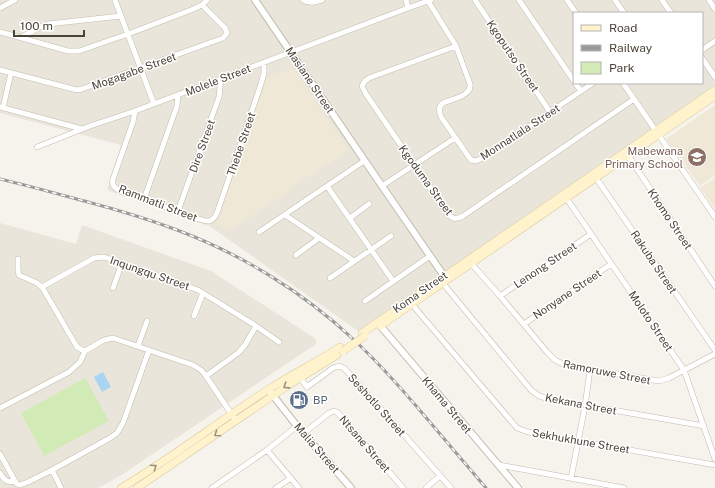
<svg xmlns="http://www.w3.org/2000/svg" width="715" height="488" viewBox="0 0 715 488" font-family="'Public Sans',sans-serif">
<rect width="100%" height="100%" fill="#f6f3ec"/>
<path fill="#eae5da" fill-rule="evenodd" d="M0,0h715v90l-354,243 -150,-106 -104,-37 14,-45 -121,-32zM574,13h128v70h-128z
M0,223l76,21 6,-19 129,46 105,68v5l-196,132 -22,12h-98z"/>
<path fill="#efe8d6" d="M293,68l56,83 -10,6 -30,20 -1,-1 -17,11 1,2 -63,42 -13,-7 51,-147z
M715,105v70l-15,11 -34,-47z
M715,178v31l-15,-21z"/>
<path fill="#d2eab5" d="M85,378l24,43 -65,35 -23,-43z"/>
<path fill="#a9d4f2" d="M103,372l8,15 -9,5 -8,-15z"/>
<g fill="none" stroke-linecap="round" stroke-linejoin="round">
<defs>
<path id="minor" d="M115,0l39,104
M303,0c6,4 12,2 19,0
M406,0l2,8
M475,0l75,112
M519,0l55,81
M567,0l9,13
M615,0l9,13
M662,0l9,13
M709,0l6,9
M428,1l28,45 14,38c2,12 -18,15 -27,19 -5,4 -4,8 -2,14l30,43 5,1 6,-3 111,-75
M0,8l15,-8
M0,32l68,19h11l49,-17 63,-24 11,-5 5,-5
M22,37l16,-9 10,-4 73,-8
M456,46l-87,32 -4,3 -3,5 4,8 81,119c5,6 9,7 16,3l171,-117
M702,50l13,-9
M702,58l13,19
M0,70l73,19 5,1 4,-1 141,-51 4,-5 -2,-5 -23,-23
M575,83l6,8
M623,83l92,134
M0,107l82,22
M3,108l8,-35
M135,111l-2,11 -20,57c-2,7 3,10 9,13l77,27c9,3 13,4 18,-6l44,-129 3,-11v-10
M37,147l53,-21 45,-15 273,-103 23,-8
M627,154l88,132
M594,175l121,175
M327,186l66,95
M382,186l73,-48
M565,196l119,174 31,89
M144,199l33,-93 1,-11
M178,211l41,-114 2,-18
M285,215l69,46
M350,218l19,-14
M259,232l105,-71
M296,255l23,-17
M18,259v11l1,5 18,8 5,4 35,60 5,3 3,1 19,-11 9,-2 80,27 8,5 5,6 30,45
M470,262l30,34 47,56 8,8 10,5 94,16 10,-3 46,-24
M330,278l61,-42
M441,281l90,109 8,6 11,3 154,27
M42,287l52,-29 8,-1 5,1 91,32 58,36 23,16
M113,288l9,-25
M500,296l91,-62
M365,301l65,-45
M410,302l107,126 11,4 187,33
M194,316l9,-23
M524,324l87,-60
M138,346l9,-25
M206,376l32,-23 7,-8 11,-19
M299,376l8,11 26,-19 6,-2 5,2 46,51 61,69
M0,408l69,-36 11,-10 5,-11
M304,433l25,-20 5,-2 3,1 66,76
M267,450l32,38
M0,454l15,27 2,3 3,1 8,-3 24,-12 58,-32 7,-5 6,-10 26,-73
M499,465l125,23
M52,470l9,18
M0,473c4,7 7,10 15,8
M571,478l14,-72 5,-36
M212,488l55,-38 30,-24
M276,488l15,-10
M426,488l14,-12"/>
<path id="tertiary" d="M255,0l127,186 62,90 2,4
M378,323l140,165
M271,393l26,33 54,62"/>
<path id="secondary" d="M380,326l335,-230
M362,333l353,-243
M121,488c51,-30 98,-67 148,-99 23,-15 48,-27 71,-42
M137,488l150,-102 50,-31"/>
</defs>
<use href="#minor" stroke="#c2bbae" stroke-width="6"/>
<use href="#tertiary" stroke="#c2bbae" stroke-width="8"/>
<use href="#secondary" stroke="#d6c79b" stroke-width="8"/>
<use href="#minor" stroke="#fff" stroke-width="5"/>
<use href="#tertiary" stroke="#fff" stroke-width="6"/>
<use href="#secondary" stroke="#fff3cd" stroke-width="7"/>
<defs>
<path id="rail" d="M0,179c29,7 58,15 88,23 30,8 60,17 89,28 64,24 126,62 176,109 25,23 48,49 70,75 21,25 42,49 63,74"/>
</defs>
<use href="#rail" stroke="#9a9a9a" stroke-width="3"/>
<use href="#rail" stroke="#fff" stroke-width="1.5" stroke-dasharray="4.5" stroke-linecap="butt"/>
<defs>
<path id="secondary-bridge" d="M343,351l22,-15"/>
</defs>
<use href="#secondary-bridge" stroke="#d6c79b" stroke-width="8" stroke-linecap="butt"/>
<use href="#secondary-bridge" stroke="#fff3cd" stroke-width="7"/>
</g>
<defs><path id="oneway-chevron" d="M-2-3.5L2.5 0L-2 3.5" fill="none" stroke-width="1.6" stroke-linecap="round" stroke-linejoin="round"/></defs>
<g stroke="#9c937c">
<use href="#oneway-chevron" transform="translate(286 386) rotate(147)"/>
<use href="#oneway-chevron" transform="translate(217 434) rotate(145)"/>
<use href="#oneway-chevron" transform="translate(154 467) rotate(-34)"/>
</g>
<defs>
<symbol id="school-disc" viewBox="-11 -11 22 22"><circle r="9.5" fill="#8d6e63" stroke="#fff"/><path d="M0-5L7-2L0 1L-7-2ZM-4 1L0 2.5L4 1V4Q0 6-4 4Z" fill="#fff"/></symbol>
<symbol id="fuel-disc" viewBox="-11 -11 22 22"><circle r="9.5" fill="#5c6f8a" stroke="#fff"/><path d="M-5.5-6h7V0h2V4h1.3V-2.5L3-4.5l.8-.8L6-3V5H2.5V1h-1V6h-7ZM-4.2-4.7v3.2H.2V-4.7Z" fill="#fff"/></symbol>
</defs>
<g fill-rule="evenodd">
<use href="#school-disc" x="686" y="146" width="22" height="22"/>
<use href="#fuel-disc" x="288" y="389" width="22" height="22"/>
</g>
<g text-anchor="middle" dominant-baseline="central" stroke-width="3" stroke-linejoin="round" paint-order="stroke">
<g font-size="11" fill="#4b4439" stroke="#fff">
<text transform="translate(513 56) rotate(56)">Kgoputso Street</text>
<text transform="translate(134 71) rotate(-20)">Mogagabe Street</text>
<text transform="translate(218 80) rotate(-21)">Molele Street</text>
<text transform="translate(310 80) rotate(56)">Masiane Street</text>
<text transform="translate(520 132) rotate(-33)">Monnatlala Street</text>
<text transform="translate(241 144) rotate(-71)">Thebe Street</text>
<text transform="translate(202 146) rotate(-70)">Dire Street</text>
<text transform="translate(426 180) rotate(54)">Kgoduma Street</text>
<text transform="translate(158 203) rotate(21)">Rammatli Street</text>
<text transform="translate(670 219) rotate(56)">Khomo Street</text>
<text transform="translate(654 262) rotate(56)">Rakuba Street</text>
<text transform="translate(545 265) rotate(-34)">Lenong Street</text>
<text transform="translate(150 273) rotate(19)">Inqungqu Street</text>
<text transform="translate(420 292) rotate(-35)">Koma Street</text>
<text transform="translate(567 294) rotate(-34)">Nonyane Street</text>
<text transform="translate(651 321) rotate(56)">Moloto Street</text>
<text transform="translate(607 372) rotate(11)">Ramoruwe Street</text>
<text transform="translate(581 404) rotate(11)">Kekana Street</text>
<text transform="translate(377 405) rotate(48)">Seshotlo Street</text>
<text transform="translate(447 405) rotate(50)">Khama Street</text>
<text transform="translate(581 441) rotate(10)">Sekhukhune Street</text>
<text transform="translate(365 444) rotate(49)">Ntsane Street</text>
<text transform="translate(317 448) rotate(49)">Malia Street</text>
</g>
<g font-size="11" fill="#785e54" stroke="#fff" text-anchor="end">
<text x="683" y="151">Mabewana<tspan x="683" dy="13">Primary School</tspan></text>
</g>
<g font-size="11" fill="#4e5e75" stroke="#fff" text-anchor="start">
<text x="313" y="400">BP</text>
</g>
</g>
<rect x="573" y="12" width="130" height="72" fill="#ffffff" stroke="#b7b4b0"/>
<rect x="581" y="25" width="20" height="6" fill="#fff3cd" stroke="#b7b4b0"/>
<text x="609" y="32" font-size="12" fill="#4b4439">Road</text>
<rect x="581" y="45" width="20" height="6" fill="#9a9a9a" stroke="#b7b4b0"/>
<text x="609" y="52" font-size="12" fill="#4b4439">Railway</text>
<rect x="581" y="62" width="20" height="12" fill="#d2eab5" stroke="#b7b4b0"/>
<text x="609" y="72" font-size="12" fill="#4b4439">Park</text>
<path d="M14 30v6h70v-6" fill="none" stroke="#4b4439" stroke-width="2"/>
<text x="20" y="30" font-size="12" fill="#4b4439" stroke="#ffffff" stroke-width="3" paint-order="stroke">100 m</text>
</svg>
